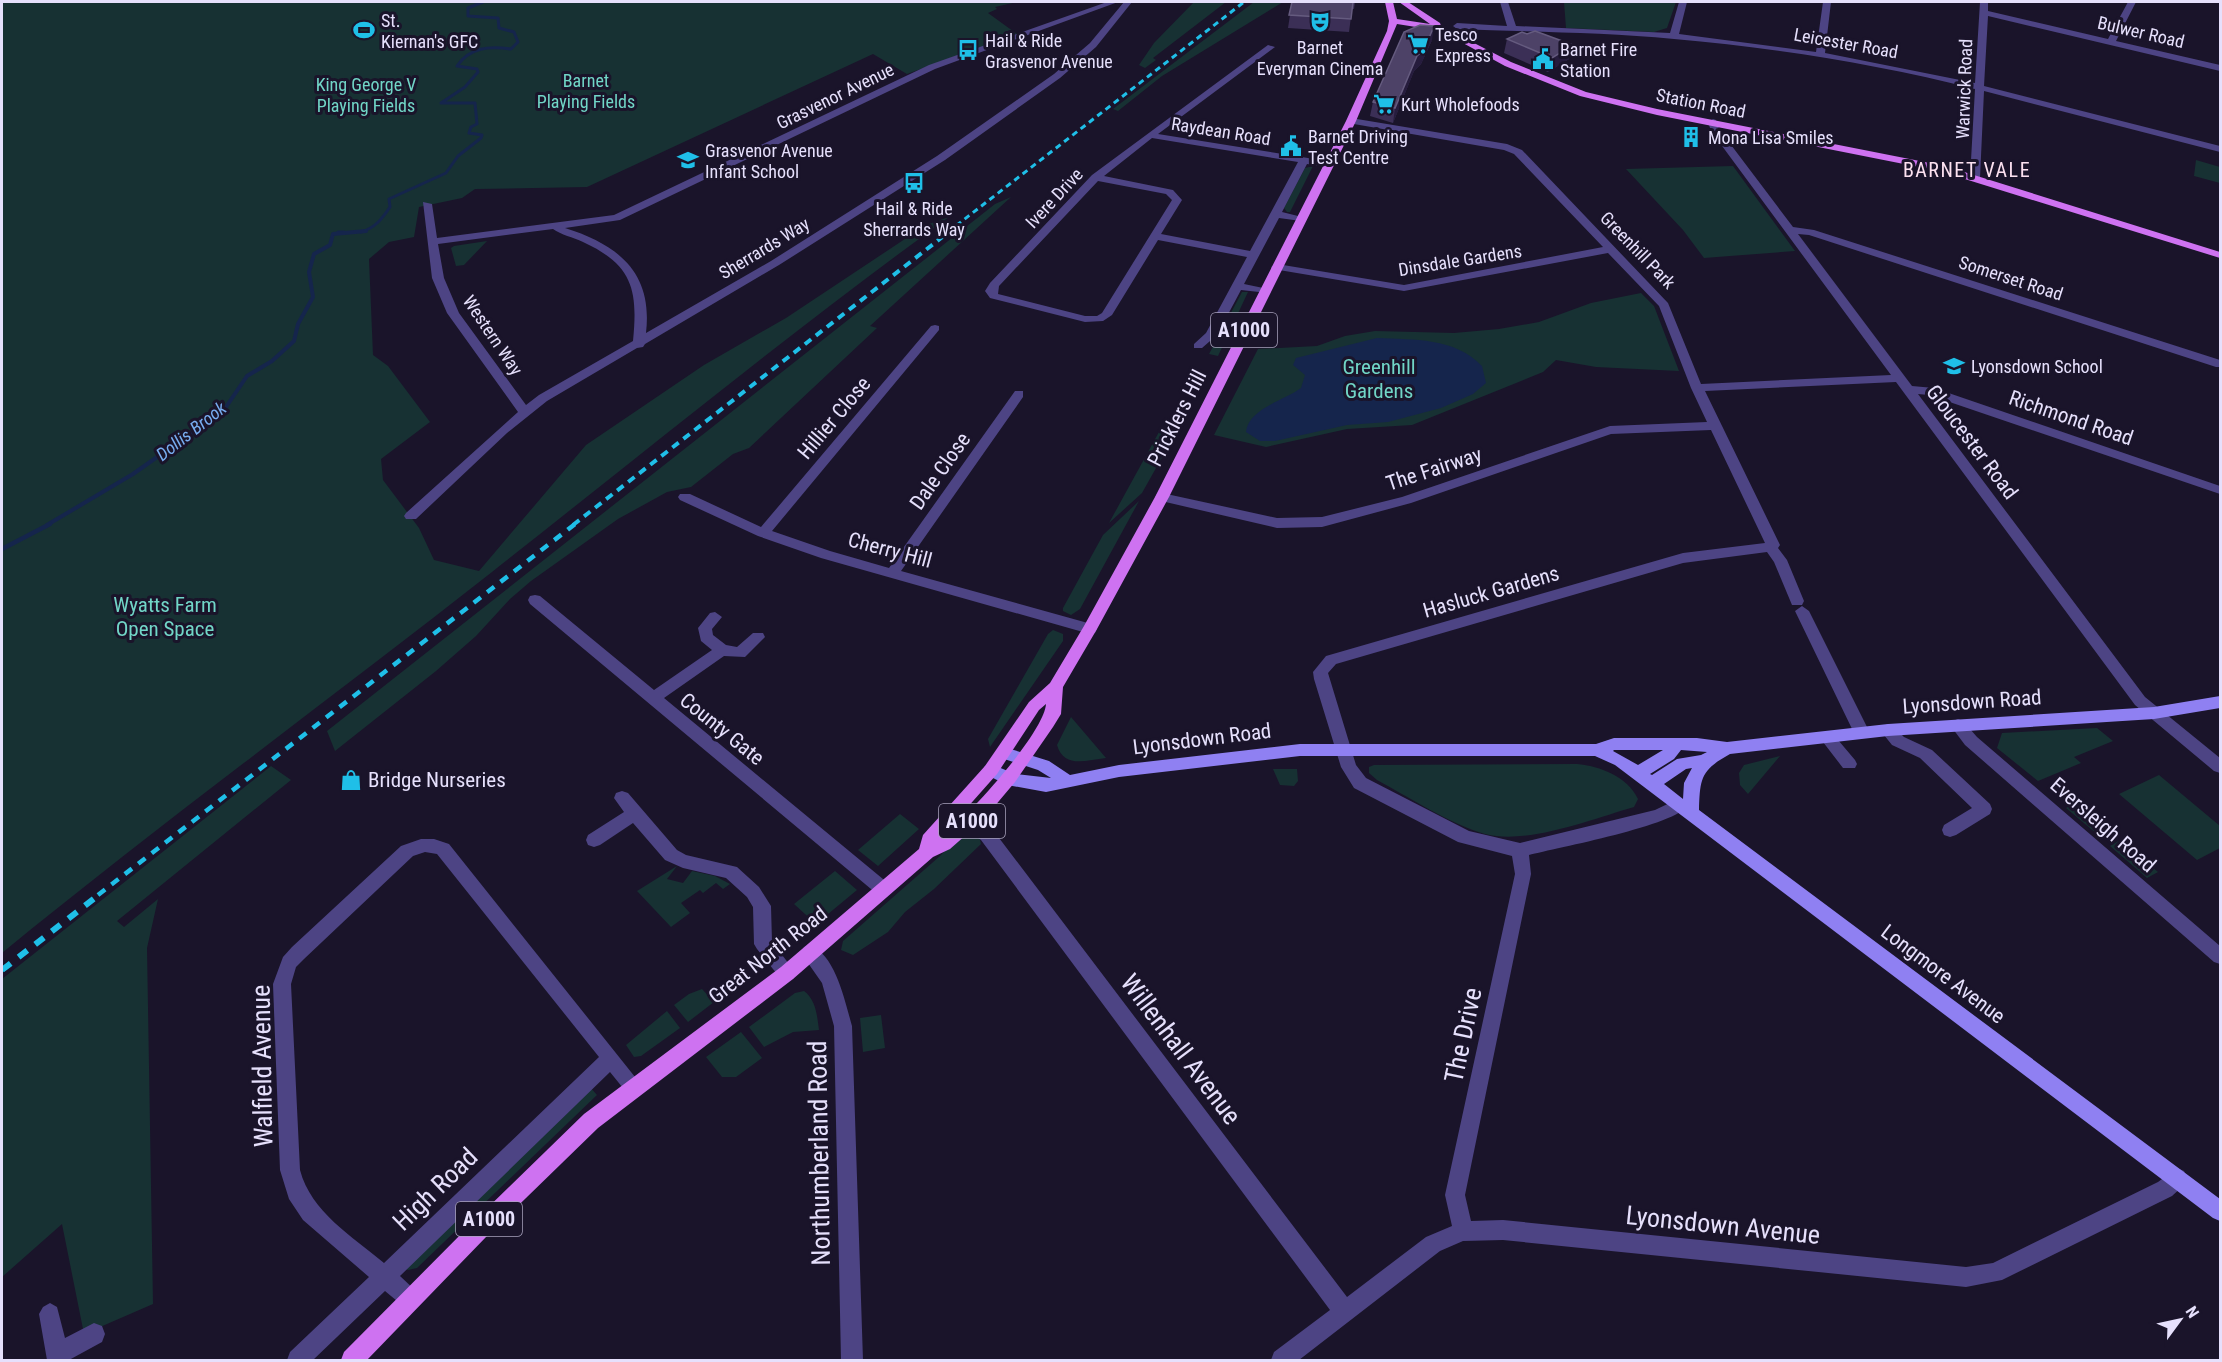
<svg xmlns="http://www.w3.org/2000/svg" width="2222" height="1362" viewBox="0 0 2222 1362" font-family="'Roboto Condensed',sans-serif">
<rect width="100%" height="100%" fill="#1a142a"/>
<path fill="#173133" d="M2,2h1015l-22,5 2,2 -9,4 29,21 -110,40 -34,-20 -286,133 -112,2 -13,9 -43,9 -5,30 -25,5 -20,17 4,96 15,11 42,56 -49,37 2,21 36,48 15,32 45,11 107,-126 118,-80 82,-47 140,-93 23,-8c-156,113 -306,236 -457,355 -163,128 -330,250 -490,381z
M1194,2h32l-73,56 3,2 -11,8 -6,-3 15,-22z
M1254,2h29l-121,74 -44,35 -5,-2z
M1564,2h112l-9,26 -13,4 -88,-4z
M2196,160l24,7v16l-26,-7z
M1313,166l-23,46h-3l-3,-4 21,-40z
M1733,166l62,85 -91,7 -21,-28 -57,-61z
M1011,197l-141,129 7,2 -128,120 -16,6 -42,33 -24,5 -49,27 -87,62 -21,18 -34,37 -40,35 -101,80 -8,-20 668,-527z
M487,241l-23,24 -8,1 -5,-18 3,-2z
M1242,292h6l-30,64 -9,-2z
M1641,293l13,13 25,65 -83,-4 -40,-7 -13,12 -131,53 -65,4 -81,18 -52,-12 44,-86 59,-3 28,-10 30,-5 79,2 45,-4 40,-7 52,-19z
M1169,430l5,6 -32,57 -33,30 50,-91z
M1139,501l-59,108 -9,6 -8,-4v-3l40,-73z
M1053,630l10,4v7l-73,106 -2,-8 60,-105z
M1071,717l35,41c-20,2 -42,11 -49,-13z
M2097,728l16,13 -39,16 7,6 -43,18 -41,-33 5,-15z
M1780,756l-32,38 -8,-9 -1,-12 5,-8z
M1577,764c23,2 51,13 61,35l-4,8c-42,12 -106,38 -149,27 -33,-9 -78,-38 -108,-54l-8,-7v-6l5,-2z
M271,766l20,14 -174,141 7,6 34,-28 -11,49 6,356 -69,30 -22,-110 -60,53v-298z
M1273,769h24l1,12 -4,5 -14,-1z
M2159,775l61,51v22l-23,12 -78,-66z
M2078,802l37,31 -12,6 -37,-31z
M900,814l19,15 -41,37 -20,-16z
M970,830l9,5 2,9 -47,45 -29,23 -17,20 -35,23 -12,-5 2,-9 97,-85 20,-21z
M2120,840l38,32 -11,6 -37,-32z
M677,866l-10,13 16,4 9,-12 23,5 15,8 -7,5 -7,-6 -13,10 -3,-3 -19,13 9,10 -19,14 -34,-36z
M835,871l22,19 -41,34 -22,-20z
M702,989l12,13 -26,20 -14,-17 15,-11z
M804,991c12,9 13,24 15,39l-26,2 -29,15 -15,-20 46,-34z
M667,1011l13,17 -39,28 -7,1 -8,-12z
M881,1015l4,33 -22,4 -3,-34z
M741,1032l21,26 -26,19h-14l-16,-20z
M589,1086l8,9 -180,173 -9,2 -7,-3z"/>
<path fill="#15254c" d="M1377,338c37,2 77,-1 105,28l4,17 -13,11 -32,14 -53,14 -41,3 -72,16h-15l-14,-9c2,-23 39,-32 55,-44l4,-13 -12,-10 3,-7z"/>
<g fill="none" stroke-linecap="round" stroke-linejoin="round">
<path stroke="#15254c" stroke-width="3" d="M338,232h6
M361,232c14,-4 21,-13 29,-25l-1,-8 57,-26 12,-17 23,-18 1,-3 -13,-2 2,-6 6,-3 -2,-21h-34l24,-16 13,-15 -1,-3 -20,-3c13,-19 32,-20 54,-17l7,-7 -4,-10 -15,-4 -1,-10 -30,-2v-8l15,-6"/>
<path stroke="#15254c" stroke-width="4" d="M47,525l86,-51 91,-64 23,-34 25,-15 22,-20 4,-17 15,-27 -4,-25 5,-18 16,-9 3,-11 33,-3"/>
<path stroke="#15254c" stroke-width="4.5" d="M2,549l48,-25"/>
<path fill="#4d4484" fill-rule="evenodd" d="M1107,2h11l-183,67 -315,151 -55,8c54,17 88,45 81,105l125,-72 166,-105 117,-82 36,-31 34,-41h8l-36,45 -36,31 -115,82 -166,105 -134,79 -2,3 -6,1 -90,53 -40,32 -91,86h-10l-2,-3 2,-3 112,-101 -71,-99 -15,-35 -9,-76 9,2 5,34 177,-23 315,-150zM553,229c8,6 20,8 30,13 50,23 55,48 50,99l-94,54 -13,10 -67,-92 -15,-35 -6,-34z
M1500,2h8l8,24 154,7 9,-31h8l-8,32 137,18 7,-50h8l-6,51 150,30 5,-81h8v9l120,28 20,-37h8l-20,39 104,24v6l-232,-55 -4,70 236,60v6l-236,-61 -4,87 -5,3 -5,-3 5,-89c-98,-25 -200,-41 -301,-50 -72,-7 -145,-7 -217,-10l-4,-3 4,-3 50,3z
M1268,45l7,2 -117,87 175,28v4l-4,1 -22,-3 -25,48 24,6 -5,3 -22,-3 -35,66 24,5v4l-27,-3 -24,45 -15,13h-8v-4l12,-11 41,-76 -89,-17 -46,75 -9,6 -18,1 -95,-24 -5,-7 5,-8 102,-108zM1152,138l146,24 -48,89 -89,-17 21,-34 -9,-10 -69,-14zM1098,181l68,13 6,6 -70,113 -5,3h-12l-87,-22 1,-8z
M1351,118l156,26 15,6 146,153 33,81 190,-9 -180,-244 -3,-9 5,-3 3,1 3,9 74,98 21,3 406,130v7h-4l-407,-132 -11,-1 114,152 22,2 286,98v8l-291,-99 -11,-1 227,303 75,61v15l-6,-2 -79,-66 -239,-323 -191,9 75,154 -2,3 9,12 17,41 -2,4h-10l-18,-43 -7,-10 -84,11 -347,101 -8,9 28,92 10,13 103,53 51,12 135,-33 25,-12 6,2 2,5c-10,20 -132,43 -159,50l2,19 -66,321 6,26 32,-1 463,47 27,-4 165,-81 19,-14 7,3 3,7 -3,7 -12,11 -170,84 -36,7 -463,-47 -40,1 -23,10 -141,109h-28l3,-8 56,-42 -349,-470 -32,-23 -2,-5 2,-5 6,-2 6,2 32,23 354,467 79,-60 26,-11 -7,-31 70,-321 -3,-18 -54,-14 -104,-54 -13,-21 -27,-88 -1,-7 13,-16 357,-103 82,-10 -54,-113 -100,4 -200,69 -89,24 -45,1 -120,-28 -2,-3 2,-3 5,-1 115,25 45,-1 80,-20 208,-71 97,-4 -16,-34 -32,-82 -51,-53 -204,38 -131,-22 -2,-2 6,-3 127,21 199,-38 -89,-93 -10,-4 -156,-27 -2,-2z
M935,325l4,1v4l-167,201 58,20 59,17 126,-177h8v6l-122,174 194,54 2,4 -2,4 -5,1 -269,-76 -63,-22 -78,-36 -2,-3 2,-3h10l71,33 170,-201z
M535,595l5,1 114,94 58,-40 -11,-9 -3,-13 12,-15 5,-1 7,5 -10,12 1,6 13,10 11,2 16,-14h10l2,4 -20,20 -21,-1 -60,42 225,186 3,5 -3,5 -6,2 -6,-2 -347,-290 -2,-4 2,-4z
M1802,606l7,5 61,122 -3,4h-10l-3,-4 -59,-122z
M1958,719l5,2 14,16 243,209v18l-6,-2 -249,-217 -15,-20 3,-4z
M1888,724l5,2 11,11 28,13 58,54 2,5 -2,5 -34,21 -6,2 -6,-2 -2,-5 2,-5 28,-17 -52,-50 -28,-13 -12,-15 3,-4z
M1828,732l5,2 22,26 2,4 -2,4h-12l-20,-26 -3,-4 3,-4z
M622,791l6,2 49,57 9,5 51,12 22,20 12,19 1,36 24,31 -3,6 -6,2 -6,-2 -24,-30 -3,-5 -1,-37 -6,-10 -21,-19 -43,-10 -18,-8 -32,-37 -33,22 -6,2 -6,-2 -2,-5 2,-5 36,-23 -10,-14 2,-5z
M421,839h13l15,5 194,243 -2,6 -7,3 -7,-3 -17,-21 -210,204 17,16 3,7 -3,7 -7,3 -7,-3 -18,-15 -72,69h-26l3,-8 79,-75 -66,-57 -14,-21 -9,-29 -7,-186 10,-27 9,-10 109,-101zM425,852l12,2 162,203 -215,206c-32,-27 -73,-51 -84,-93l-9,-186 5,-17 8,-8 109,-103z
M810,945c26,10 35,57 42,81l11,334h-22l-7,-334 -12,-43 -21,-30 3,-6z
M50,1303l7,4 8,31 29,-15 8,3 3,8 -3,8 -33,18h-22l-8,-46 4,-7z"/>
<path fill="#8f80f2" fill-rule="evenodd" d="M2220,696v12l-66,11 -266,17 -158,18c-29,16 -30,24 -31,56l521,389v22l-7,-3 -598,-453 -20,-9h-295l-181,21 -73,15 -39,-7 -22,-11 -2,-4 2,-4 6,-2 24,10 36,4 -13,-8 -40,-13 -2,-4 2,-4 6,-2 45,14 21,14 49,-10 181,-21h296l18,-6h83l30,4 161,-18 266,-17zM1663,750l-25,15 -25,-14 1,-1zM1681,750l26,2 -6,3 -24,4 -25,16 -2,-1 24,-15zM1692,768l-8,15 -1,16 -19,-15 22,-15z"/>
<path fill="#ce72f1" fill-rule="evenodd" d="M1385,2h8l4,17 33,5 -31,-22h9l32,21 1,3 70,36 75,30 71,17 288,57 275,86v6l-281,-87 -282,-56 -77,-19 -75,-30 -64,-35 -44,-7 -41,97 -187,376 -72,132 -34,58 -2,27 -8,13 -38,55 -32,38 -33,29 -17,8 -140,122 -195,149 -112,109 -119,123h-26l3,-8 128,-129 112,-109 197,-147 138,-118 4,-14 62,-69 44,-64 21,-19 34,-57 71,-129 191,-376 41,-90 2,-10zM1046,704c-2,29 -78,113 -104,132l55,-62 42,-64z"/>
<path stroke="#1fbfe8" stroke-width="3" stroke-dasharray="6 4.5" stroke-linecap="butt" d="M948,232l296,-230"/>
<path stroke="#1fbfe8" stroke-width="4" stroke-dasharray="8 6" stroke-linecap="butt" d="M573,525l377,-294"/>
<path stroke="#1fbfe8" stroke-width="4.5" stroke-dasharray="9 8" stroke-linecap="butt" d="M98,895l477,-371"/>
<path stroke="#1fbfe8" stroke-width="6" stroke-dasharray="11 10" stroke-linecap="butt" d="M2,970l98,-76"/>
</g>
<path fill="#3b2f56" d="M1292,2h63l-1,7h-2l-3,23 -61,-4z
M1507,39l62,20 -21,13 -44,-19z
M1432,40l-11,24 -7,7 -21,52 -23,-7 3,-14z"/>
<path fill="#261c3d" d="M1434,26l-2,14 -11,24 -7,7 -21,52 2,-15 22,-52z
M1573,45l-4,14 -21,13 4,-14z"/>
<path fill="#4d4267" stroke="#655b7f" stroke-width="1.5" d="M1292,2h61l-2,17 -62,-4z
M1420,25l14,1 -10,24 -7,6 -22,52 -22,-6 31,-70z
M1535,31l38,14 -21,13 -45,-19 15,-7 5,2z"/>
<defs>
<symbol id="theatre-bare" viewBox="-9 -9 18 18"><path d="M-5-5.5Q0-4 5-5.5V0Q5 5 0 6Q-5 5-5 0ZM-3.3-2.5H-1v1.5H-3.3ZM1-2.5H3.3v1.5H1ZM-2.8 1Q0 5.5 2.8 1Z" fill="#1fbfe8" stroke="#1a142a" stroke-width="2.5" paint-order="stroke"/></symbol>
<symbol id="stadium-bare" viewBox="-9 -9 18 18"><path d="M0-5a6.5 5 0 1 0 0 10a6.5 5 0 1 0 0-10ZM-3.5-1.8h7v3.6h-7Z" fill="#1fbfe8" stroke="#1a142a" stroke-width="2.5" paint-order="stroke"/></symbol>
<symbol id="supermarket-bare" viewBox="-9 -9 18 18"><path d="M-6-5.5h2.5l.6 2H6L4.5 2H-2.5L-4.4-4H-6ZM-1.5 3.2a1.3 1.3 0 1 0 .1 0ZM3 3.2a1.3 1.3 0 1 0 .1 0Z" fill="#1fbfe8" stroke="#1a142a" stroke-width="2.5" paint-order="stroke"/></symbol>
<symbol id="bus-bare" viewBox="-9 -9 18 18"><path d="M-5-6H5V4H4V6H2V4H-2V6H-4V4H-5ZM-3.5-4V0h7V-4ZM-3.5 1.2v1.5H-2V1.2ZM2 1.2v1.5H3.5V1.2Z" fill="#1fbfe8" stroke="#1a142a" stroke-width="2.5" paint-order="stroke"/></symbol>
<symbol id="civic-bare" viewBox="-9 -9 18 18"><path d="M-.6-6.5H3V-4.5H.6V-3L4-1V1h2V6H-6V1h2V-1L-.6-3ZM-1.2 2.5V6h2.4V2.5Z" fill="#1fbfe8" stroke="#1a142a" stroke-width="2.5" paint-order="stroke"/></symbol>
<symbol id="building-bare" viewBox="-9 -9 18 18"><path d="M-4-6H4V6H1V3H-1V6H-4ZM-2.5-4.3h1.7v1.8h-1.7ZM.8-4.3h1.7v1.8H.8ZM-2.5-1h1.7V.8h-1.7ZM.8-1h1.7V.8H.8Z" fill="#1fbfe8" stroke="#1a142a" stroke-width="2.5" paint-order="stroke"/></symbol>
<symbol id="school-bare" viewBox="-9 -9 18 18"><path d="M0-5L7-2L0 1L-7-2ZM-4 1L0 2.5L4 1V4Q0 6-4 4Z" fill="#1fbfe8" stroke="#1a142a" stroke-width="2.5" paint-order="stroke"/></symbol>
<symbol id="shop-bare" viewBox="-9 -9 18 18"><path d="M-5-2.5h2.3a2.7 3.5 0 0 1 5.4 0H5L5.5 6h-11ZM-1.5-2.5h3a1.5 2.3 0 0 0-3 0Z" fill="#1fbfe8" stroke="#1a142a" stroke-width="2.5" paint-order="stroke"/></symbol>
</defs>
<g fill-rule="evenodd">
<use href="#theatre-bare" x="1305" y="7" width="30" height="30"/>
<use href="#stadium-bare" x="349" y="15" width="30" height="30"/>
<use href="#supermarket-bare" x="1403" y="29" width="30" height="30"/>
<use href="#bus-bare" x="953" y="35" width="30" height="30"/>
<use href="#civic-bare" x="1528" y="44" width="30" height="30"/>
<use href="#supermarket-bare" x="1369" y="89" width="30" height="30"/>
<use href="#building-bare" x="1676" y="122" width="30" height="30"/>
<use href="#civic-bare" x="1276" y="131" width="30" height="30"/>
<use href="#school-bare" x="673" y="145" width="30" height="30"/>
<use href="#bus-bare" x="899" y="168" width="30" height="30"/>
<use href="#school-bare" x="1939" y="351" width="30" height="30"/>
<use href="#shop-bare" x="336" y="765" width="30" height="30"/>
</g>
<g text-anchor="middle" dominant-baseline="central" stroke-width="6" stroke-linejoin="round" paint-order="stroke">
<g font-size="18" fill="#e6e0fc" stroke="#1a142a" text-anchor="start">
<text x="381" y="20">St.<tspan x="381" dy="21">Kiernan's GFC</tspan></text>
<text x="1435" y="34">Tesco<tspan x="1435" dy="21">Express</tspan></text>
<text x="985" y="40">Hail &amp; Ride<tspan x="985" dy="21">Grasvenor Avenue</tspan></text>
<text x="1320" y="47" text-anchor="middle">Barnet<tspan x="1320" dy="21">Everyman Cinema</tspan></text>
<text x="1560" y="49">Barnet Fire<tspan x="1560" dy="21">Station</tspan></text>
<text x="1401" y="104">Kurt Wholefoods</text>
<text x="1308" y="136">Barnet Driving<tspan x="1308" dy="21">Test Centre</tspan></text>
<text x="1708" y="137">Mona Lisa Smiles</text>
<text x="705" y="150">Grasvenor Avenue<tspan x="705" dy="21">Infant School</tspan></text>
<text x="914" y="208" text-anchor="middle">Hail &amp; Ride<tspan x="914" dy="21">Sherrards Way</tspan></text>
<text x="1971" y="366">Lyonsdown School</text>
</g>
<g font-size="18" fill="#e6e0fc" stroke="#1a142a">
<text transform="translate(2141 32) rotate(13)">Bulwer Road</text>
<text transform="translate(1846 43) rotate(10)">Leicester Road</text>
<text transform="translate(1964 89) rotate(-88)">Warwick Road</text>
<text transform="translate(835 96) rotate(-26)">Grasvenor Avenue</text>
<text transform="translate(1701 103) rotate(11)">Station Road</text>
<text transform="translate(1221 131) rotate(9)">Raydean Road</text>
<text transform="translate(1054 198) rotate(-47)">Ivere Drive</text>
<text transform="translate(764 248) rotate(-31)">Sherrards Way</text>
<text transform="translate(1638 250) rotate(46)">Greenhill Park</text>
<text transform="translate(1460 260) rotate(-9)">Dinsdale Gardens</text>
<text transform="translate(2011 278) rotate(18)">Somerset Road</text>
<text transform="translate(493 335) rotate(56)">Western Way</text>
</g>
<g font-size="18" fill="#71d6c7" stroke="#1a142a">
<text x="586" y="80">Barnet<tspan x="586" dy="21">Playing Fields</tspan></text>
<text x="366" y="84">King George V<tspan x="366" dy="21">Playing Fields</tspan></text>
</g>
<g font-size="18" font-style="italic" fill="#78adf1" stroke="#1a142a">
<text transform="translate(191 431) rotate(-38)">Dollis Brook</text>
</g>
<g font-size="20" letter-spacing="1.5" fill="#fce1f0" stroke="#1a142a">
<text x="1967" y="170">BARNET VALE</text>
</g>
<g fill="#1a142a" stroke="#a9a3bd" stroke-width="1.5">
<rect x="1211" y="313" width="66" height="34" rx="4.5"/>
<rect x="939" y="804" width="66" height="34" rx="4.5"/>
<rect x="456" y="1202" width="66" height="34" rx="4.5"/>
</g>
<g font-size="20" font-weight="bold" fill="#e6e0fc">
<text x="1244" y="330">A1000</text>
<text x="972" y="821">A1000</text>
<text x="489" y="1219">A1000</text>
</g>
<g font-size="21" fill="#71d6c7" stroke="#1a142a">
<text x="1379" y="367">Greenhill<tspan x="1379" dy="24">Gardens</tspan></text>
<text x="165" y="605">Wyatts Farm<tspan x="165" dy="24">Open Space</tspan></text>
</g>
<g font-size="21" fill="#e6e0fc" stroke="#1a142a">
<text transform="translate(834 418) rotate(-50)">Hillier Close</text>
<text transform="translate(1177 418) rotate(-63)">Pricklers Hill</text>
<text transform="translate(2071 418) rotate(19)">Richmond Road</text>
<text transform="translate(1972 442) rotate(53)">Gloucester Road</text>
<text transform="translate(1434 469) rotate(-18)">The Fairway</text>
<text transform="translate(940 471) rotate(-55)">Dale Close</text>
<text transform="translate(890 550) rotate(15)">Cherry Hill</text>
<text transform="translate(1491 592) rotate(-16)">Hasluck Gardens</text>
<text transform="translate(1972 702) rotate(-4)">Lyonsdown Road</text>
<text transform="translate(722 729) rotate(39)">County Gate</text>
<text transform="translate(1202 739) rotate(-7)">Lyonsdown Road</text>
<text transform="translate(2103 825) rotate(41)">Eversleigh Road</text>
<text transform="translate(768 955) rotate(-38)">Great North Road</text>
<text transform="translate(1943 974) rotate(37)">Longmore Avenue</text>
</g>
<g font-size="21" fill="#e6e0fc" stroke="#1a142a" text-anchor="start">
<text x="368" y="780">Bridge Nurseries</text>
</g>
<g font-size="26" fill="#e6e0fc" stroke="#1a142a">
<text transform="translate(1463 1035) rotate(-78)">The Drive</text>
<text transform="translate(1181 1049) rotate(53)">Willenhall Avenue</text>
<text transform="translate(262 1066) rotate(-91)">Walfield Avenue</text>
<text transform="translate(819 1153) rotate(-91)">Northumberland Road</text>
<text transform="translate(435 1189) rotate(-44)">High Road</text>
<text transform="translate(1723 1225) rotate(6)">Lyonsdown Avenue</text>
</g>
</g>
<rect width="2222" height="1362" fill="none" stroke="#e6e0fc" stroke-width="6"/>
<g transform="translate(2180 1320) rotate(57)" stroke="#1a142a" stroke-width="4.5" paint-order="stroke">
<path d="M0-4.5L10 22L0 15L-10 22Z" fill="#e6e0fc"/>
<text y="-9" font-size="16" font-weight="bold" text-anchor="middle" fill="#e6e0fc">N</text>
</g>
</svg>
